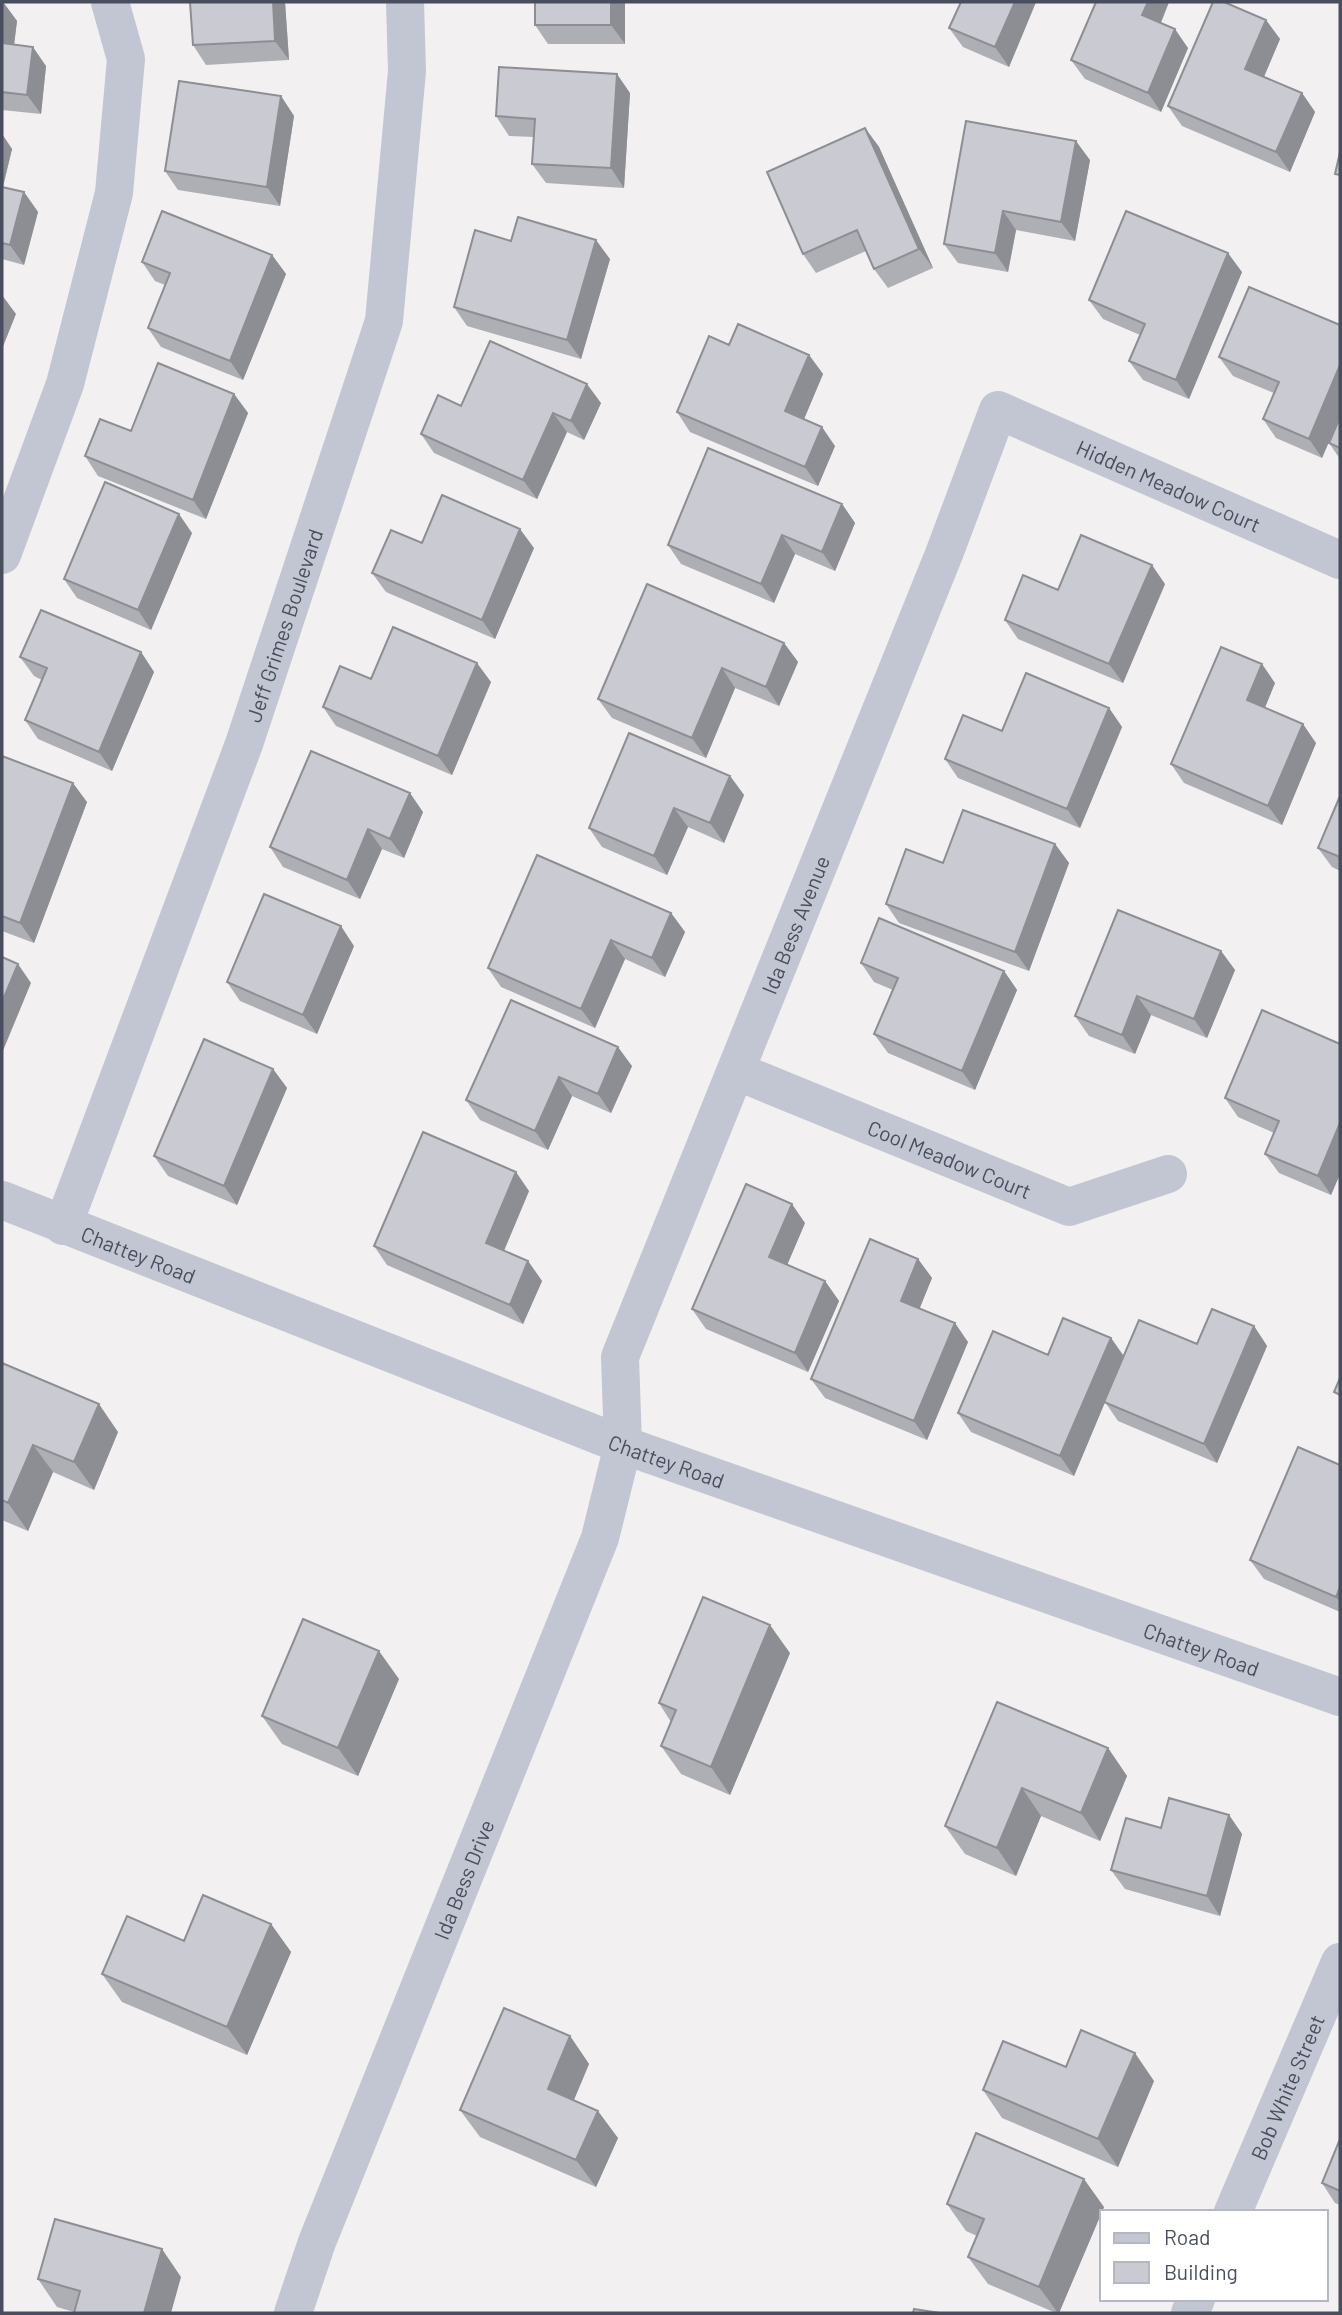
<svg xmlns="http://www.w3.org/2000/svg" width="1342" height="2315" viewBox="0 0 1342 2315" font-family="Barlow,sans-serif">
<rect width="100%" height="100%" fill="#f2f0f0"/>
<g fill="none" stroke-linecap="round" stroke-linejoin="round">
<g stroke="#c1c6d2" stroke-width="38">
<path d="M2,555l63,-171 49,-191 12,-134 -16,-57"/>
<path id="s1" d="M736,1071l333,136 99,-33"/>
<path id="s2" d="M2,1200l621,245 717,252"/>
<path id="s3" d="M63,1226l181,-482 140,-423 23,-250 -2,-69"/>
<path id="s4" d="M1233,2212l107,-250"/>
<path id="s5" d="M293,2313l24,-71 283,-704 23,-93 -3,-88 324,-803 54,-144 342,150"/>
<path d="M1190,2313l6,-14"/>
</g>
</g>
<path fill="#aeafb5" d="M2,2h1l14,19 -3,23 32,22 -5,48 -39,-4z
M190,2h95l4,58 -83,5 -13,-20z
M625,2v42h-77l-13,-19z
M961,2h75l-27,65 -46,-20 -14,-19z
M1096,2h73l-8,21 27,25 -27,64 -76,-33 -14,-19z
M1266,20l14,19 -16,38 38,16 13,19 -25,60 -108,-46 -14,-20z
M630,93l-6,95 -78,-5 -14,-19 2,-27 -25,-1 -13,-20z
M281,96l13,20 -14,90 -102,-16 -13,-19z
M865,128l14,19 54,121 -45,20 -14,-19 -8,-18 -50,22 -13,-19z
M2,134l10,15 -9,38 21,5 14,20 -14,53 -22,-6z
M1090,160l-15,81 -59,-11 -8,42 -50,-9 -14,-19z
M511,241l99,18 -29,100 -114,-33 -13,-19z
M272,255l14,19 -43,106 -82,-33 -13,-19 17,-43 -10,-4 -13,-19z
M1242,272l-53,127 -46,-19 -14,-19 11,-26 -37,-16 -14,-19z
M1340,325v91l-18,42 -46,-20 -13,-19 11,-26 -41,-17 -14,-19z
M729,345l80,10 14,19 -19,45 31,27 -17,40 -128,-54 -13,-20z
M234,394l14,19 -42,106 -108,-43 -13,-20 46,-25z
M601,403l-17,37 -17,-8 -30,67 -103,-46 -13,-19 40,-28z
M1340,417v42l-11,-16z
M842,504l13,19 -20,48 -40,-17 -21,49 -93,-39 -13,-19z
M192,533l-41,97 -74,-32 -13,-19z
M534,548l-39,91 -109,-47 -14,-19z
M1165,584l-42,99 -105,-44 -13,-19 53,-30z
M784,643l14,19 -19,44 -44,-18 -29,70 -94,-40 -14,-19z
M141,652l13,20 -42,99 -74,-32 -13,-19 17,-40 -8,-4 -14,-19z
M371,679l120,3 -39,93 -116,-49 -13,-19z
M1275,683l-10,25 51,35 -34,82 -98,-42 -13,-19z
M1109,708l13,19 -42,101 -122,-50 -13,-19 57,-28z
M2,756l85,46 -53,141 -32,-12z
M730,776l14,19 -20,48 -36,-16 -21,48 -65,-28 -13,-19z
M1340,796v75l-8,-4 -14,-19z
M423,812l-19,46 -22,-9 -22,50 -77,-32 -13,-20z
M1055,844l14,19 -40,108 -130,-48 -13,-19 57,-41z
M671,913l14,19 -20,45 -40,-18 -30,69 -94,-41 -13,-19z
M354,946l-37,88 -77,-33 -13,-19z
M1221,951l14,19 -28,68 -56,-23 -16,39 -46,-18 -14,-20z
M861,963l143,8 13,19 -42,100 -87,-37 -14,-19 19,-44 -19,-8z
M511,1000l121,66 -21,47 -39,-17 -24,54 -68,-30 -14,-20z
M1340,1044v130l-9,21 -52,-22 -14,-19 9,-21 -36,-16 -13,-19z
M273,1069l14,19 -50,117 -69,-29 -14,-20z
M529,1191l-25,60 24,10 14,20 -19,43 -136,-59 -13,-19z
M805,1223l-18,42 38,16 14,20 -31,71 -102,-43 -14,-20z
M918,1259l14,19 -13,30 49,34 -41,98 -102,-42 -14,-19z
M1254,1326l13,20 -50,117 -99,-42 -13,-19 -31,74 -103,-44 -13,-19 90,-58 63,-17 13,18 73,-12z
M2,1363l116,69 -24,58 -41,-18 -25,59 -26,-11z
M1340,1465v147l-76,-33 -14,-19z
M790,1653l-60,142 -49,-21 -20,-28 10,-24 -12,-19z
M399,1679l-41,97 -76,-32 -20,-28z
M997,1702l111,46 19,28 -27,65 -59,-25 -25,60 -51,-22 -20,-28z
M1229,1815l13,19 -22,82 -95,-27 -14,-19 50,-42z
M271,1924l20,28 -44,103 -125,-53 -20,-28 82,-33z
M570,2036l19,28 -15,36 44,38 -22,49 -116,-50 -20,-27z
M1066,2067l88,14 -36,86 -116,-49 -19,-28z
M1340,2139v66l-5,-2 -13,-20z
M947,2204l157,3 -45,106h-3l-68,-29 -20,-27 9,-21 -11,-5z
M181,2277l-107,35 -17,-5 -19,-28z"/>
<path fill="#8d8e93" d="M3,2l14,19 -5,41 -10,-14v-34z
M273,2h12l4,58 -14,-19z
M611,2h14v42l-14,-19z
M1015,2h21l-27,65 -14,-20z
M1148,2h21l-13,32 -14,-19z
M1266,20l14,19 -21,49 -14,-19z
M1175,29l13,19 -27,64 -13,-19z
M33,47l13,19 -5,48 -14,-19z
M617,74l13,19 -6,95 -13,-20z
M1302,93l13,19 -25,60 -14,-20z
M281,96l13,20 -14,90 -13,-19z
M865,128l14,19 54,121 -14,-19z
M2,134l10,15 -10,41z
M1076,141l14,19 -15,81 -14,-19z
M24,192l14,20 -14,53 -14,-20z
M1003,211l13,19 -8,42 -13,-19z
M596,240l14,19 -29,100 -14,-19z
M1228,253l14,19 -53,127 -13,-19z
M272,255l14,19 -43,106 -13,-19z
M2,295l14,19 -14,35z
M809,355l14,19 -24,57 -14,-20z
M1340,365v51l-18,42 -13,-19z
M587,384l14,19 -17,37 -13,-19z
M234,394l14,19 -42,106 -13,-19z
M553,413l14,19 -30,67 -14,-19z
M822,427l13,19 -17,40 -13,-19z
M842,504l13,19 -20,48 -13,-19z
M179,514l13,19 -41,97 -13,-20z
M520,529l14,19 -39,91 -13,-19z
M782,535l13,19 -21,49 -13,-19z
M1152,565l13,19 -42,99 -14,-19z
M784,643l14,19 -19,44 -13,-19z
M141,652l13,20 -42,99 -13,-19z
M477,663l14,19 -39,93 -14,-19z
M1262,664l13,19 -15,36 -13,-19z
M722,668l13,20 -29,70 -14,-20z
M1109,708l13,19 -42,101 -13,-19z
M1303,724l13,19 -34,82 -14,-19z
M730,776l14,19 -20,48 -14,-20z
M73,783l14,19 -53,141 -14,-20z
M410,793l13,19 -19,46 -14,-19z
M674,808l14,19 -21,48 -13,-19z
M368,829l14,20 -22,50 -13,-19z
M1055,844l14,19 -40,108 -14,-19z
M671,913l14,19 -20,45 -13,-19z
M341,926l13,20 -37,88 -14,-19z
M611,940l14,19 -30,69 -14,-19z
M1221,951l14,19 -28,68 -13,-19z
M18,964l13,19 -29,70v-51z
M1004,971l13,19 -42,100 -13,-19z
M1137,996l14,19 -16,39 -13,-19z
M618,1047l14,19 -21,47 -13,-19z
M273,1069l14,19 -50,117 -13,-19z
M559,1077l13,19 -24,54 -13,-19z
M1340,1123v51l-9,21 -13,-19z
M516,1172l13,19 -30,71 -13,-19z
M792,1204l13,19 -23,54 -13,-20z
M918,1259l14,19 -17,42 -14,-19z
M528,1261l14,20 -19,43 -13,-19z
M825,1281l14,20 -31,71 -13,-19z
M955,1323l13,19 -41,98 -13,-19z
M1254,1326l13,20 -50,117 -13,-19z
M1111,1338l13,19 -50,119 -14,-20z
M99,1404l19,28 -24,58 -20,-28z
M33,1445l20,27 -25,59 -20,-28z
M1340,1587v15l-4,-5z
M770,1625l20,28 -60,142 -19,-28z
M379,1651l20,28 -41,97 -20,-28z
M1108,1748l19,28 -27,65 -19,-28z
M1022,1788l19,28 -25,60 -19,-28z
M1229,1815l13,19 -22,82 -13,-20z
M271,1924l20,28 -44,103 -20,-28z
M570,2036l19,28 -22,52 -19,-27z
M1135,2053l19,28 -36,86 -20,-28z
M598,2111l20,27 -22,49 -20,-27z
M1084,2179l20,28 -45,106h-1l-19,-26z
M162,2249l19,28 -10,36h-27z"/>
<path fill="#cacbd2" stroke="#8d8e93" stroke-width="2" d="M190,2h83l2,39 -82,4z
M535,2h76v23h-76z
M961,2h54l-20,45 -46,-19z
M1096,2h52l-6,13 33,14 -27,64 -77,-33z
M1213,2h11l42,18 -21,49 57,24 -26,59 -108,-46z
M2,43l31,4 -6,48 -25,-3z
M499,67l118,7 -6,94 -79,-4 3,-45 -39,-3z
M179,81l102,15 -14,91 -102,-16z
M966,121l110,20 -15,81 -58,-11 -8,42 -51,-9z
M865,128l54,121 -45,20 -17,-39 -54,24 -36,-82z
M1340,152v23l-5,-1z
M2,187l22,5 -14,53 -8,-2z
M162,211l110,44 -42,106 -82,-33 22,-55 -28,-11z
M1126,211l102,42 -52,127 -47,-19 16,-37 -56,-24z
M518,217l78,23 -29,100 -113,-33 21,-77 36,11z
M1249,287l91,38v40l-31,74 -46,-20 16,-37 -60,-25z
M738,324l71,31 -24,56 37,16 -17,40 -128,-55 32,-76 20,9z
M490,341l97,43 -16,37 -18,-8 -30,67 -102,-46 17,-39 23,11z
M158,363l76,31 -41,106 -108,-44 15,-37 31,12z
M1340,417v31l-11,-5z
M708,448l134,56 -20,48 -40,-17 -21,49 -93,-39z
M105,482l74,32 -41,96 -74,-31z
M442,495l78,34 -38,91 -110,-47 19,-43 31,13z
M1081,535l71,30 -43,99 -104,-44 18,-45 35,15z
M647,584l137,59 -18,44 -44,-19 -30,70 -94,-39z
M41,610l100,42 -42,100 -74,-32 22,-52 -27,-11z
M393,627l84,36 -39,93 -115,-49 17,-41 31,13z
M1221,647l41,17 -15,36 56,24 -35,82 -97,-42z
M1026,673l83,35 -42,101 -122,-50 18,-44 39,16z
M629,733l101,43 -20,47 -36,-15 -20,48 -65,-28z
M311,751l99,42 -20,46 -22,-10 -21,51 -77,-33z
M2,756l71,27 -53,140 -18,-7z
M1340,796v61l-22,-9z
M963,810l92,34 -40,108 -129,-48 20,-55 37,14z
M537,855l134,58 -19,45 -41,-18 -30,69 -93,-41z
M264,894l77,32 -38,89 -76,-33z
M1118,910l103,41 -27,68 -57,-23 -15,39 -47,-19z
M879,918l125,53 -42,100 -88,-37 24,-56 -37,-15z
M2,957l16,7 -16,38z
M511,1000l107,47 -20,47 -39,-17 -24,54 -69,-31z
M1262,1010l78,34v79l-22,53 -53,-22 14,-33 -54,-23z
M204,1039l69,30 -49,117 -70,-30z
M423,1132l93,40 -30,71 42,18 -18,44 -136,-59z
M746,1184l46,20 -23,53 56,24 -30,72 -103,-44z
M870,1239l48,20 -17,42 54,22 -41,98 -103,-42z
M1212,1309l42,17 -50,118 -100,-42 35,-82 58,24z
M1063,1318l48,20 -51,118 -102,-43 35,-82 55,24z
M2,1363l97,41 -25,58 -41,-17 -25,58 -6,-3z
M1340,1378v17l-6,-3z
M1298,1447l42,18v122l-4,10 -86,-37z
M703,1597l67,28 -59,142 -50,-21 15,-36 -17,-7z
M303,1619l76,32 -41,97 -76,-32z
M997,1702l111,46 -27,65 -59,-25 -25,60 -52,-22z
M1169,1798l60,17 -22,81 -96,-26 15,-52 35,10z
M203,1895l68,29 -44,103 -125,-53 25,-58 57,25z
M504,2008l66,28 -22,53 50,22 -22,49 -116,-50z
M1081,2030l54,23 -37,86 -115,-49 20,-49 63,26z
M976,2133l108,46 -45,108 -71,-30 16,-38 -37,-15z
M1340,2139v52l-18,-8z
M55,2219l107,30 -18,64h-70l6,-22 -42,-12z
M914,2309l26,4h-27z"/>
<g text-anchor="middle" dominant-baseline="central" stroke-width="6" stroke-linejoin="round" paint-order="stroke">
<g font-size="21" fill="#484e5e" stroke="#fff">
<text stroke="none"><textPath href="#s5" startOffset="2224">Hidden Meadow Court</textPath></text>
<text stroke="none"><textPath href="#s3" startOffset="640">Jeff Grimes Boulevard</textPath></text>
<text stroke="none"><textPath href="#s5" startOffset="1484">Ida Bess Avenue</textPath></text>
<text stroke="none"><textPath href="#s1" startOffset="231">Cool Meadow Court</textPath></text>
<text stroke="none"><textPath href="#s2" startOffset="147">Chattey Road</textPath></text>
<text stroke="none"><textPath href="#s2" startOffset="714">Chattey Road</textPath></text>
<text stroke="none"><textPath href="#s2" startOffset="1281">Chattey Road</textPath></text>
<text stroke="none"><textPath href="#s5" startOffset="466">Ida Bess Drive</textPath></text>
<text stroke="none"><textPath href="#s4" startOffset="136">Bob White Street</textPath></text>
</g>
</g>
<rect width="1342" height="2315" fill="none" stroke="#484e5e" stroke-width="7"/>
<rect x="1100" y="2210" width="228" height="91" fill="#ffffff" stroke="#b6b8bf" stroke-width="2"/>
<rect x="1114" y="2233" width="35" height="10" fill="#c1c6d2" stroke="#b6b8bf" stroke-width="2"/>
<text x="1164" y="2245" font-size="21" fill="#484e5e">Road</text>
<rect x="1114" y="2262" width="35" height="21" fill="#cacbd2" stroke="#b6b8bf" stroke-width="2"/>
<text x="1164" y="2280" font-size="21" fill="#484e5e">Building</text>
</svg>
